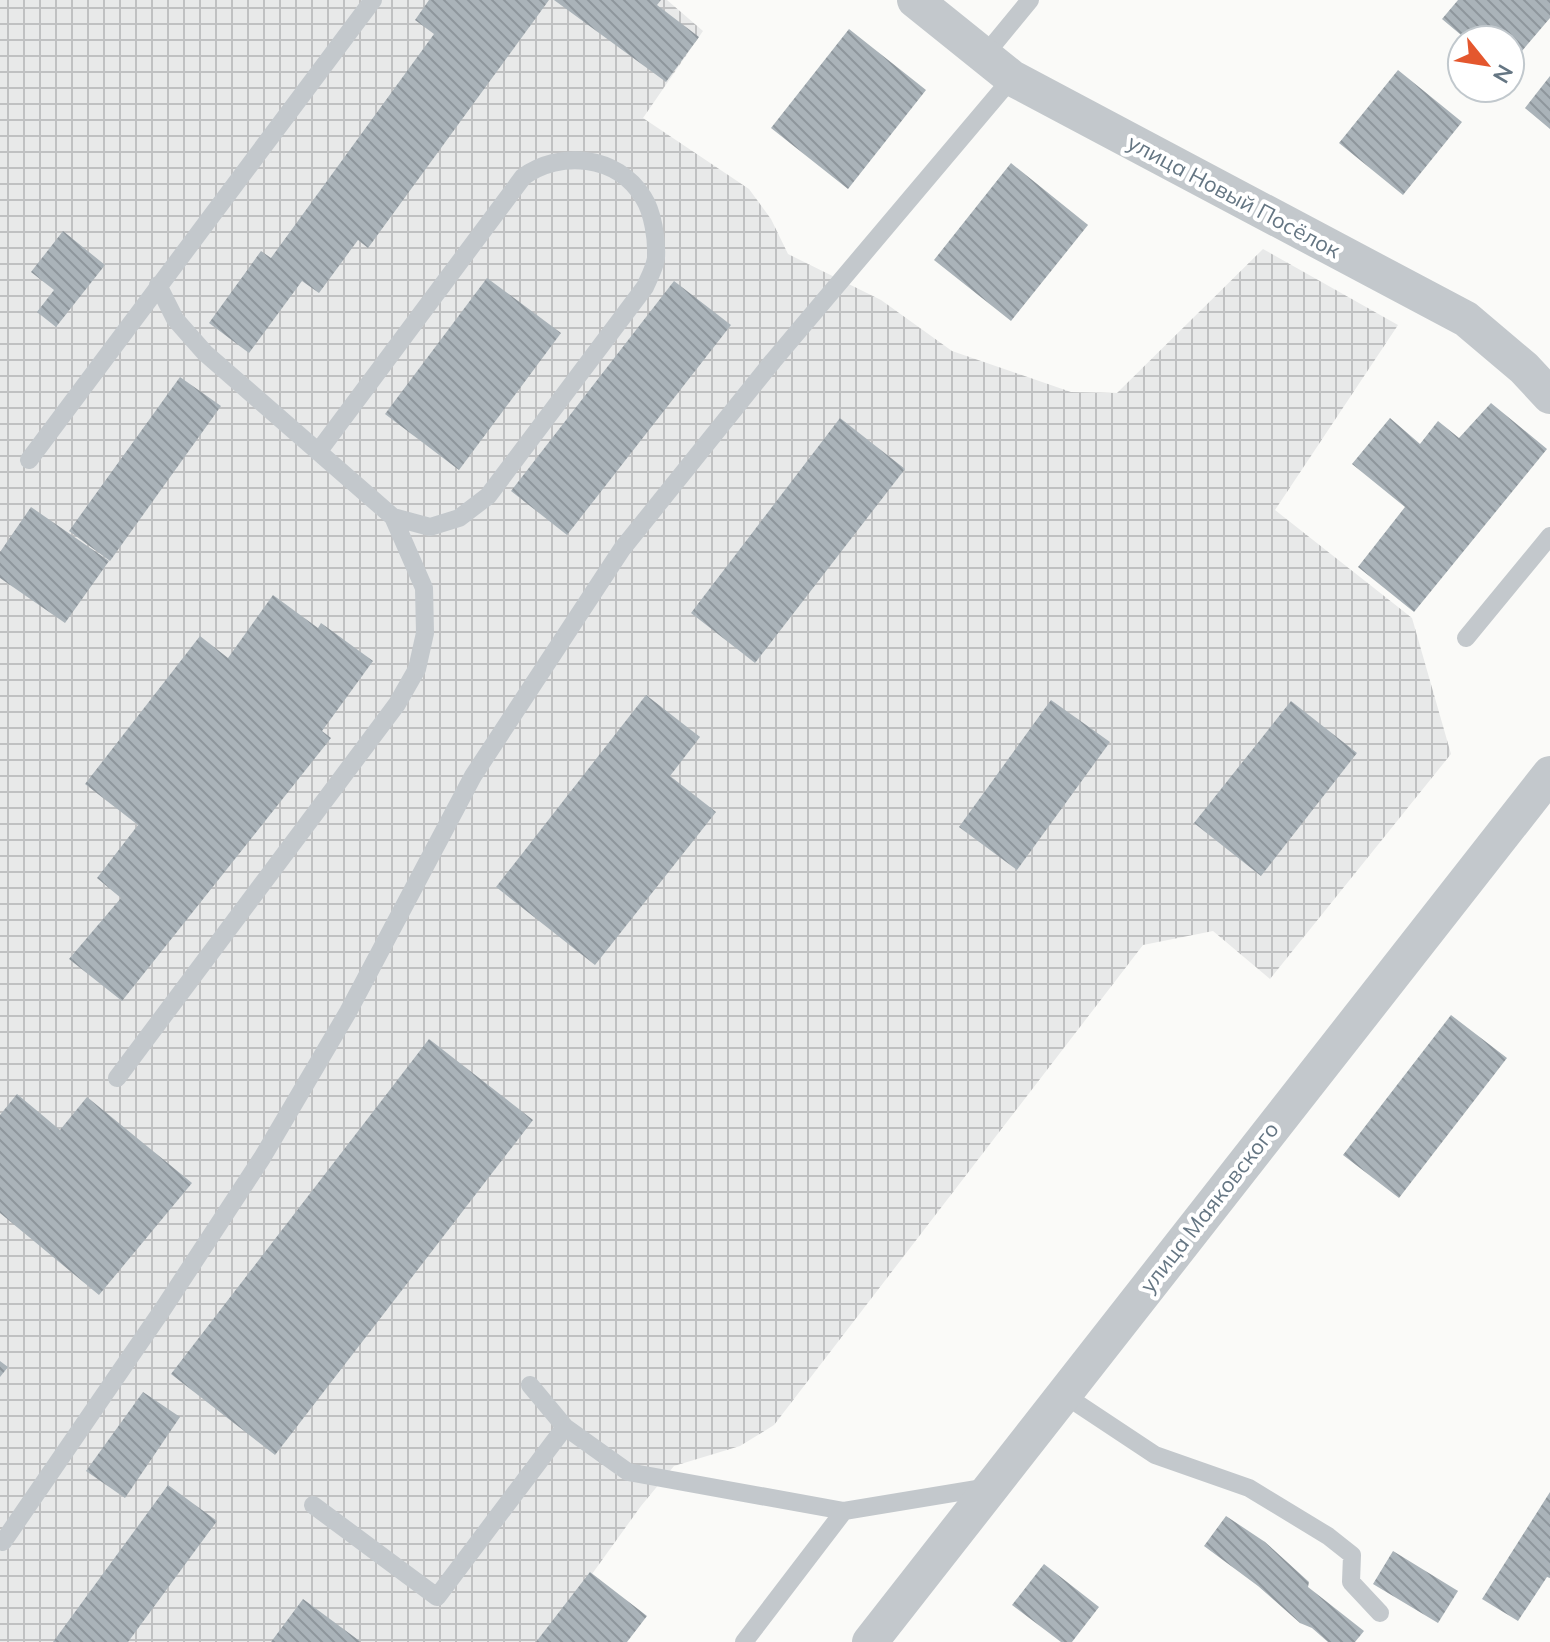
<svg xmlns="http://www.w3.org/2000/svg" width="1550" height="1642" viewBox="0 0 1550 1642" font-family="Mulish,sans-serif">
<defs>
<pattern id="industrial-grid" width="8" height="8" patternUnits="userSpaceOnUse" patternTransform="scale(2)"><rect width="8" height="8" fill="#e8e9e9"/><path d="M0 4h8M4 0v8" fill="none" stroke="#c0c1c2"/></pattern>
<pattern id="building-back-hatch" width="6" height="6" patternUnits="userSpaceOnUse" patternTransform="scale(2)"><rect width="6" height="6" fill="#aab3b9"/><path d="M-1 5l2 2M0 0l6 6M5-1l2 2" fill="none" stroke="#8e969c"/></pattern>
</defs>
<rect width="100%" height="100%" fill="#fafaf8"/>
<path fill="url(#industrial-grid)" d="M0,0h667l36,31 -60,87 106,71 22,30 17,35 93,46 71,51 119,41 46,1 146,-144 135,76 -123,185 137,108 39,136 -181,225 -57,-48 -70,14 -369,480 -34,21 -66,20 -33,40 -98,136h-543z"/>
<path fill="url(#building-back-hatch)" d="M429,0h120l-181,248 -10,-8 -39,53 -17,-12 -53,72 -40,-30 52,-72 10,7 163,-224 -19,-14z
M554,0h107l-4,5 42,32 -33,45z
M1458,0h92v18l-40,47v-25h-43l-25,-21z
M849,29l77,61 -78,99 -77,-61z
M1398,70l64,52 -59,73 -64,-52z
M1550,76v53l-25,-21z
M1011,163l77,62 -77,96 -77,-61z
M63,231l42,34 -49,62 -19,-15 17,-22 -23,-18z
M487,278l74,55 -102,137 -74,-56z
M674,281l57,44 -164,210 -56,-44z
M180,377l41,29 -111,155 -41,-30z
M1491,403l56,46 -133,163 -56,-45 47,-60 -53,-43 38,-46 30,26 18,-23 21,17z
M840,418l65,51 -150,194 -64,-50z
M31,507l78,54 -44,62 -65,-45v-26z
M273,595l45,33 3,-5 52,38 -51,70 9,7 -209,263 -53,-42 52,-61 -24,-20 41,-53 -53,-41 115,-148 28,22z
M646,695l54,42 -30,39 46,36 -121,153 -99,-78z
M1051,700l59,42 -93,128 -58,-43z
M1291,701l66,52 -96,123 -67,-53z
M1451,1015l56,43 -108,140 -56,-43z
M429,1039l104,81 -258,335 -104,-81z
M17,1094l43,36 27,-33 105,86 -93,112 -99,-82v-98z
M0,1361l8,6 -8,10z
M143,1392l37,25 -55,81 -39,-27z
M168,1485l49,36 -89,121h-75z
M1550,1492v86l-3,-1 -29,44 -36,-22z
M1226,1516l39,26 44,40 -1,5 56,44 -9,11h-27l-16,-14 -12,-5 -42,-37 -54,-40z
M1393,1551l65,40 -20,32 -65,-39z
M1044,1564l55,43 -27,35h-11l-49,-37z
M590,1572l57,44 -20,26h-91z
M303,1599l58,43h-90z"/>
<g fill="none" stroke-linecap="round" stroke-linejoin="round">
<path stroke="#c3c8cc" stroke-width="18" d="M984,56l46,-56
M318,452l205,-275c37,-27 94,-22 120,20 10,15 14,43 13,61 -1,9 -7,20 -11,29l-157,209 -29,22 -29,9 -37,-10
M29,460l344,-460
M1466,638l84,-102
M117,1078l280,-374 20,-35 8,-36 -1,-45 -31,-71 -188,-164 -30,-34 -17,-34
M530,1385l35,42
M1063,1394l92,61 94,33 79,48 24,19 -1,27 29,31
M313,1505l124,92 128,-170 63,45 216,39 145,-24
M3,1542l160,-233 99,-151 86,-146 125,-236 149,-227 151,-188 239,-283
M744,1642l100,-131"/>
<path stroke="#c3c8cc" stroke-width="36" d="M915,0l97,78 454,241 58,49 26,28
M870,1642l680,-868"/>
</g>
<g text-anchor="middle" dominant-baseline="central" stroke-width="8" stroke-linejoin="round" paint-order="stroke">
<g font-size="22" fill="#657683" stroke="#fff">
<text transform="translate(1234 196) rotate(28)">улица Новый Посёлок</text>
<text transform="translate(1209 1207) rotate(-52)">улица Маяковского</text>
</g>
</g>
<g transform="translate(1486 64) rotate(120)"><circle r="38" fill="#ffffff" stroke="#c1c8cd" stroke-width="2"/>
<path d="M0-6L14 30L0 20L-14 30Z" fill="#e4572e"/>
<text y="-12" font-size="22" font-weight="bold" text-anchor="middle" fill="#657683">N</text>
</g>
</svg>
